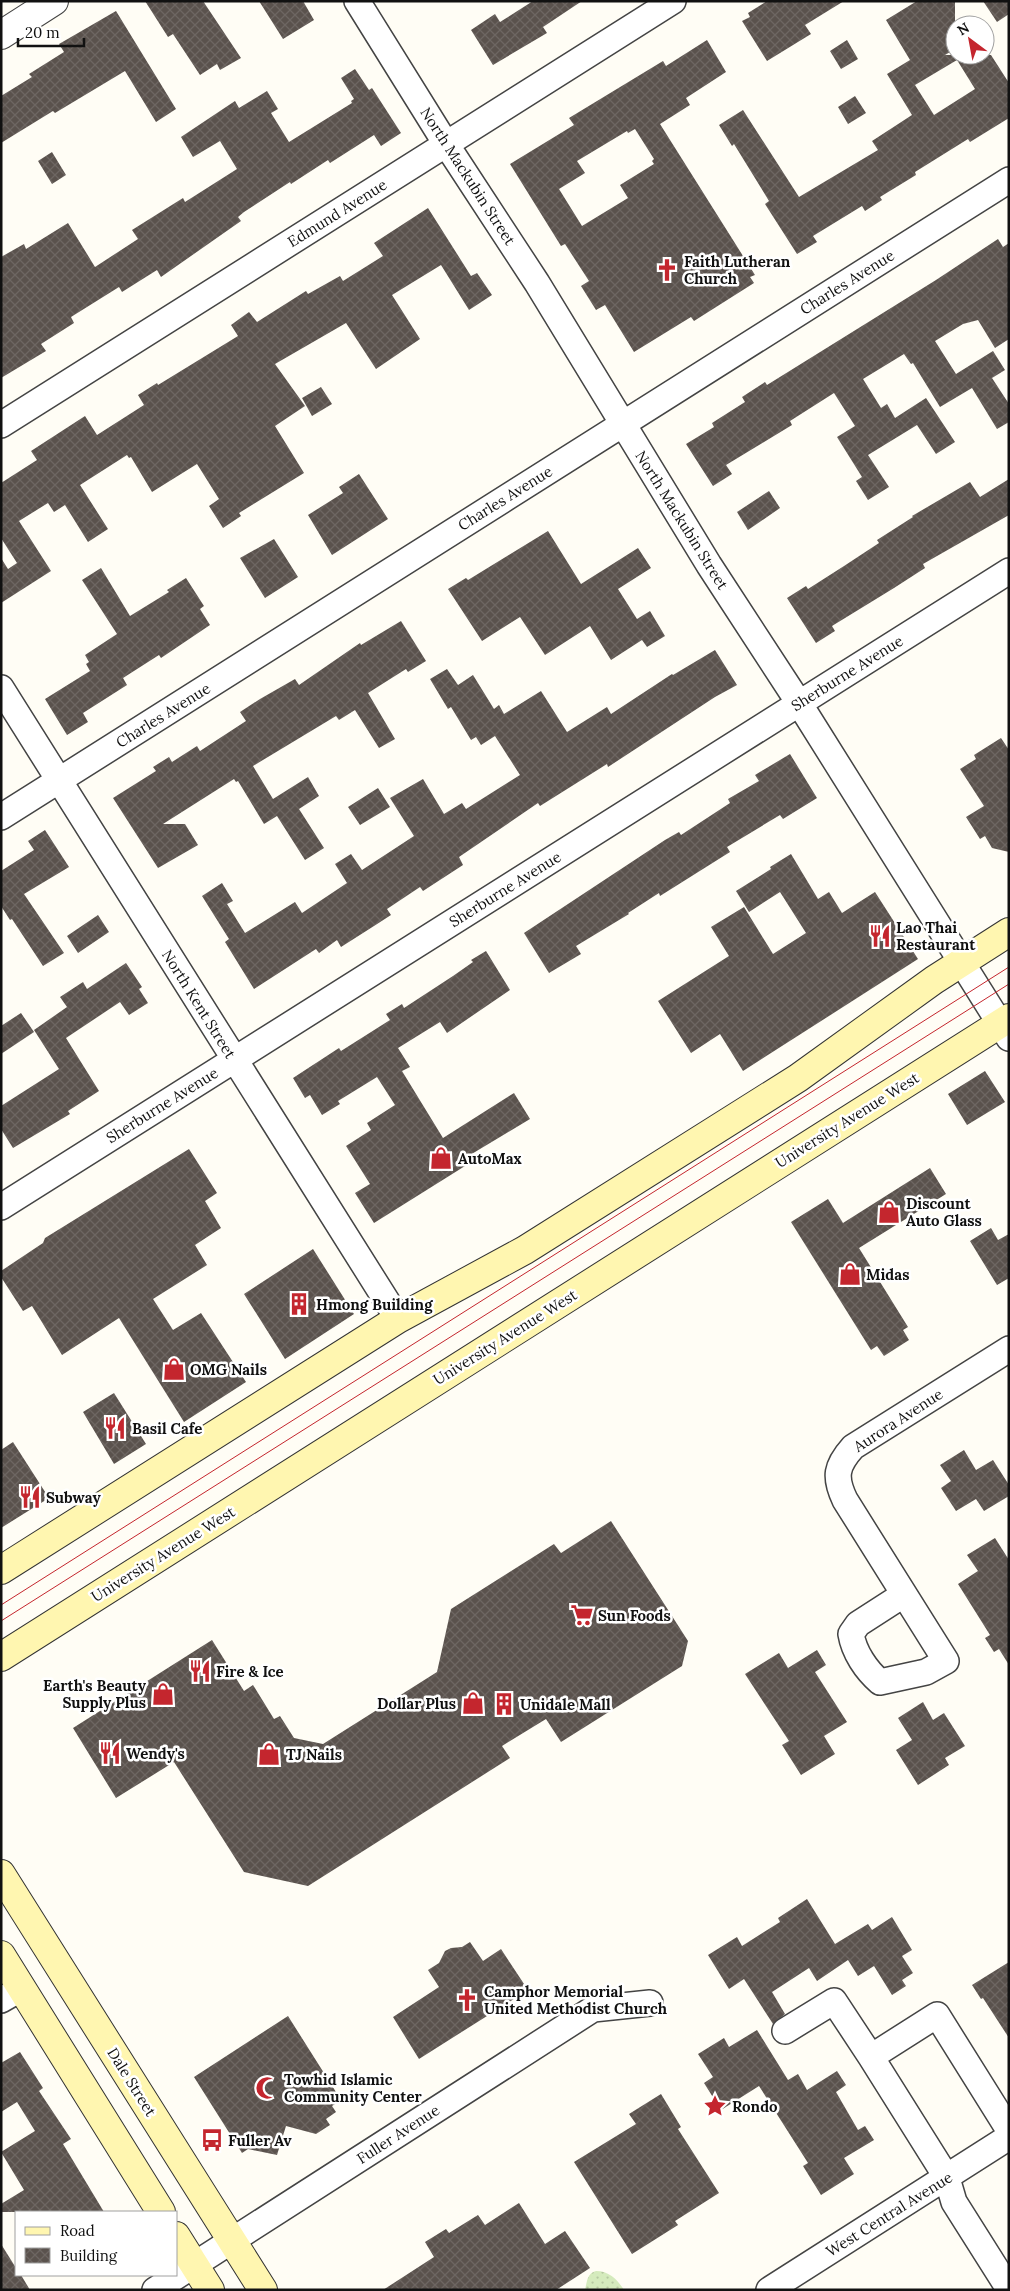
<svg xmlns="http://www.w3.org/2000/svg" width="1010" height="2291" viewBox="0 0 1010 2291" font-family="Lora,serif">
<defs>
<pattern id="park-dots" width="8" height="8" patternUnits="userSpaceOnUse" patternTransform="scale(1.25)"><rect width="8" height="8" fill="#d5ebbd"/><path d="M2 2h.1M6 6h.1" fill="none" stroke="#b6c8a1" stroke-width="1.8" stroke-linecap="round"/></pattern>
<pattern id="building-cross-hatch" width="8" height="8" patternUnits="userSpaceOnUse" patternTransform="scale(1.25)"><rect width="8" height="8" fill="#5a524d"/><path d="M0 0l8 8M0 8l8-8" fill="none" stroke="#6d6662"/></pattern>
</defs>
<rect width="100%" height="100%" fill="#fffdf5"/>
<path fill="url(#park-dots)" d="M596,2271c13,0 22,9 28,19h-39c2,-8 2,-17 11,-19z"/>
<path fill="url(#building-cross-hatch)" fill-rule="evenodd" d="M145,1h58l38,57 -21,12 -3,-6 -17,11 -27,-41 -5,3z
M259,1h44l11,19 -31,19z
M533,1h49l-39,26 4,6 -54,32 -22,-35 24,-16 5,8z
M767,1h77l-39,24 6,9 -44,27 -25,-40 8,-4 -2,-4z
M917,1h38v48l-10,6h46l18,28v35l-39,24 -2,-3 -53,33 1,3 -36,22 2,3 -17,11 -3,-5 -49,30 4,6 -20,12 -32,-50 4,-3 -35,-57 -2,2 -13,-21 24,-15 56,87 79,-47 -6,-9 40,-26 -25,-41 23,-14 -24,-40zM957,60l18,29 -41,26 -19,-30z
M983,1h26v13l-12,8z
M116,11l60,98 -20,13 -31,-51 -70,42 -2,-2 -52,32v-47l31,-19 -3,-3 35,-22 -5,-8z
M707,40l19,32 -40,26 4,7 -30,19 95,151 -5,2 4,6 -60,38 -3,-4 -57,35 -29,-47 -9,5 -15,-24 8,-5 -24,-37 -4,2 -51,-82 64,-39 -5,-7 94,-57 3,5zM635,129l19,30 -2,2 2,3 -34,21 8,13 -46,28 -23,-37 26,-16 -8,-12 50,-30 1,2z
M847,40l11,19 -17,10 -11,-18z
M355,69l14,21 3,-2 29,45 -20,13 -7,-11 -44,28 -2,-3 -37,24 -1,-2 -46,30 -6,5 3,4 -80,56 -4,-7 -35,22 -3,-5 -48,30 3,6 -33,21 5,7 -45,27v-121l23,-13 2,5 42,-26 27,44 43,-28 -6,-9 51,-32 2,4 52,-33 -17,-28 -27,16 -12,-20 54,-36 4,7 28,-17 11,18 -7,4 18,29 63,-39 -1,-2 3,-2 -13,-21z
M855,96l11,17 -18,11 -10,-17z
M52,152l14,23 -14,9 -14,-23z
M428,208l43,68 6,-3 15,22 -23,15 -28,-45 -49,30 28,44 -44,30 -30,-46 -71,41 30,42 -30,20 29,47 -65,40 2,3 -18,12 -14,-22 10,-7 -22,-35 -45,28 -21,-35 -2,1 -2,-3 -47,30 28,44 -20,13 -23,-37 -11,7 -6,-9 -29,18 32,50 -50,32v-45l7,11 9,-6 -16,-25v-55l36,-23 -6,-9 54,-35 12,19 47,-30 -6,-10 19,-12 1,2 80,-49 -7,-11 18,-13 8,10 49,-31 2,3 32,-18 3,5 40,-25 -9,-13z
M998,239l5,8 6,-4v96l-14,9 -17,-28 -15,4 -28,17 21,33 37,-23 12,19 -13,8 17,26v18l-12,7 -25,-41 -32,19 -27,-44 -2,1 -7,-10 -41,25 18,29 6,-4 8,14 31,-20 29,44 -19,12 -19,-29 -49,30 21,32 -21,13 -12,-19 6,-4 -25,-40 18,-11 -21,-33 -44,28 2,4 -66,40 6,9 -19,12 -27,-42 28,-17 -2,-4 33,-21 -3,-5 23,-15 2,3 169,-105z
M321,387l11,17 -20,12 -10,-18z
M359,474l29,45 -56,36 -24,-40 35,-22 -4,-6z
M1009,479v36l-86,49 2,4 -31,20 -62,38 3,5 -19,12 -29,-45 19,-12 2,3 36,-23 35,-23 -2,-3 36,-23 -1,-1 58,-34 10,15z
M769,491l11,17 -32,22 -11,-18z
M548,531l33,53 57,-36 13,20 -33,21 19,30 13,-8 15,25 -18,11 -5,-7 -31,20 -21,-34 -45,29 -25,-38 -38,24 -34,-52 18,-11 2,2z
M274,539l24,38 -33,21 -25,-40z
M101,568l29,48 39,-24 -2,-2 19,-12 18,28 -4,3 10,16 -49,33 -2,-3 -36,23 4,7 -44,28 5,9 -21,13 -22,-36 45,-28 -4,-7 3,-2 -4,-7 32,-21 -35,-54z
M401,621l25,40 -18,11 -2,-3 -38,24 27,46 -16,9 -24,-38 -16,10 -3,-4 -83,50 20,33 35,-22 11,19 -20,13 25,39 -19,12 -28,-44 -13,8 -26,-43 -2,1 -2,-3 -71,45h22l13,21 -40,23 -45,-70 43,-27 -3,-4 16,-10 3,5 25,-16 3,5 46,-30 -6,-9 20,-13 35,-20 4,6 61,-42 1,2z
M715,650l22,35 -22,12 -107,70 -1,-3 -67,42 -2,-3 -79,54 4,8 -40,26 -3,-4 -33,22 4,6 -17,11 -33,21 -4,-7 -18,13 -3,-4 -62,40 -29,-47 4,-3 -27,-43 20,-13 11,18 -6,3 18,29 50,-31 7,11 45,-30 -12,-19 16,-10 11,16 52,-34 -24,-38 33,-19 21,35 18,-11 4,6 54,-34 -25,-39 -14,9 -5,-8 -5,3 -20,-33 -3,2 -18,-30 17,-10 11,16 15,-10 21,34 5,-4 5,9 37,-23 26,41 40,-25 4,7 61,-40 1,1z
M1001,738l8,12v102l-17,-4 -7,-12 -5,3 -14,-22 18,-11 -24,-37 16,-10 -2,-4z
M790,754l27,44 -34,21 -3,-4 -53,32 3,5 -70,44 -1,-3 -31,20 1,1 -53,32 5,8 -32,19 -25,-40 141,-93 14,-8 2,3 49,-32 -2,-4 31,-18 -4,-6z
M378,788l12,19 -30,18 -12,-18z
M45,830l24,37 -45,27 40,59 -21,13 -31,-47 -2,1 -9,-14v-35l33,-21 -6,-9z
M791,854l27,45 11,-7 13,21 33,-21 43,67 -175,112 -23,-37 -29,19 -33,-52 71,-45 -18,-29 33,-20 29,47 33,-21 -26,-41 -31,20 -13,-21 35,-22 -1,-2z
M98,915l11,17 -31,21 -11,-17z
M486,951l24,39 -63,43 -7,-11 -42,26 12,19 -8,4 41,67 71,-45 16,26 -60,36 3,6 -99,62 -19,-30 15,-9 -24,-38 25,-16 -4,-7 28,-18 -18,-28 -39,24 2,3 -18,11 -12,-20 -5,3 -12,-20 46,-30 2,3 49,-31 -4,-6 16,-10 2,4 49,-32 20,-14 -2,-2z
M126,963l16,24 -3,2 9,14 -19,12 -9,-13 -54,36 33,53 -31,20 2,3 -57,34 -12,-19v-23l58,-37 -25,-39 33,-23 -7,-10 23,-15 4,7z
M21,1013l13,19 -33,22v-28z
M985,1071l20,31 -38,23 -19,-31z
M189,1149l28,44 -12,8 16,27 -26,17 12,20 -54,34 20,31 28,-17 45,69 -62,40 -65,-104 -57,37 -30,-49 -9,5 -22,-34v-6l42,-28 2,-5z
M930,1168l16,26 -87,54 49,79 -5,3 6,10 -25,16 -7,-10 -6,4 -80,-128 37,-23 15,24z
M991,1228l7,12 11,-6v44l-12,7 -27,-44z
M313,1249l41,65 -69,45 -41,-65z
M114,1393l32,51 -32,20 -31,-52z
M13,1442l36,56 -48,30v-78z
M964,1450l12,20 17,-10 16,25v11l-25,15 -8,-12 -20,12 -15,-23 10,-7 -11,-16z
M611,1521l77,120 -6,25 -121,76 -15,-23 -44,27 8,12 -202,128 -64,-14 -70,-110 -58,36 -43,-70 139,-88 32,51 9,-6 21,34 6,-3 14,22 29,6 114,-72 14,-63 103,-65 7,9z
M995,1538l14,22v105l-10,-16 -5,3 -9,-14 5,-3 -32,-51 20,-13 -11,-16z
M817,1650l9,15 -11,7 32,50 -23,14 11,18 -34,21 -19,-30 7,-4 -44,-67 34,-21 9,15z
M923,1702l10,18 11,-7 21,33 -20,12 4,7 -31,20 -22,-35 16,-10 -14,-22z
M807,1899l28,45 33,-20 4,6 20,-13 20,33 -10,6 11,17 -11,7 4,6 -14,9 -18,-29 -16,10 -10,-16 -31,21 -8,-13 -37,24 13,22 -12,10 -29,-45 -15,10 -21,-34 29,-18 5,9 38,-24 -2,-4z
M470,1942l13,19 18,-12 27,41 -109,69 -26,-42 46,-30 -11,-17 11,-7 6,-12 6,-3 11,-1z
M1009,1962v76l-26,-40 -2,1 -9,-14z
M288,2016l53,84 -9,6 4,6 -10,7 4,6 -14,9 -30,-8 -9,29 -29,-6 -6,4 -48,-76z
M757,2030l31,50 10,-6 9,16 30,-19 9,14 -10,7 22,38 7,-4 9,14 -30,18 10,16 -33,21 -18,-29 5,-3 -49,-77 -38,24 -17,-27 9,-6 -15,-23 26,-16 5,9z
M20,2052l23,36 -4,3 32,48 -8,5 41,68h-103v-8l23,-14 -23,-38 34,-21 -18,-29 -16,10v-49z
M661,2094l20,33 -3,2 41,64 -44,28 3,4 -46,29 -58,-92 62,-38 -7,-10z
M519,2203l26,41 20,-13 25,37 -34,22h-173l51,-33 -9,-15 21,-13 3,4 29,-18 7,10z
M1,2244l15,24v7h5l9,15h-29z"/>
<g fill="none" stroke-linecap="round" stroke-linejoin="round">
<defs>
<path id="minor" d="M357,1l89,143 91,139 172,282 90,138 210,335
M1,425l672,-424
M1,688l397,631
M1,817l1008,-637
M1,1207l1008,-636
M903,1595l-45,29 -7,10c3,18 15,36 29,48l46,-10 20,-11 -101,-161c-11,-23 -9,-34 8,-53l156,-98
M1,2000l21,-12
M785,2031l49,-30 37,56
M1009,2130l-72,-115 -66,42 76,121 7,24 55,87
M155,2290l438,-281 57,-6
M769,2290l240,-153"/>
<path id="tertiary" d="M1,35l53,-34"/>
<path id="secondary" d="M1,1570l397,-251 127,-69 273,-172 136,-98 75,-48
M1,1657l1008,-639
M1,1874l262,416
M1,1955l160,257
M176,2236l34,54"/>
</defs>
<use href="#minor" stroke="#444" stroke-width="28"/>
<use href="#tertiary" stroke="#444" stroke-width="30"/>
<use href="#secondary" stroke="#333" stroke-width="30"/>
<use href="#minor" stroke="#fff" stroke-width="25"/>
<use href="#tertiary" stroke="#fff" stroke-width="28"/>
<use href="#secondary" stroke="#fff6b0" stroke-width="28"/>
<path stroke="#c4262e" stroke-width="1" d="M1,1605l1008,-638
M1,1621l1008,-637"/>
</g>
<defs>
<symbol id="church-bare" viewBox="-9 -9 18 18"><path d="M-1.2-6h2.4v3.5h3.3v2.4h-3.3V6h-2.4V-.1h-3.3v-2.4h3.3Z" fill="#c4262e" stroke="#fff" stroke-width="2.5" paint-order="stroke"/></symbol>
<symbol id="restaurant-bare" viewBox="-9 -9 18 18"><path d="M-5-6h1v4h1v-4h1v4h1v-4h1v5L-1.5 .5V6h-2V.5L-5-1ZM5-6V6H3V1.5H1.5Q1.5-4 5-6Z" fill="#c4262e" stroke="#fff" stroke-width="2.5" paint-order="stroke"/></symbol>
<symbol id="shop-bare" viewBox="-9 -9 18 18"><path d="M-5-2.5h2.3a2.7 3.5 0 0 1 5.4 0H5L5.5 6h-11ZM-1.5-2.5h3a1.5 2.3 0 0 0-3 0Z" fill="#c4262e" stroke="#fff" stroke-width="2.5" paint-order="stroke"/></symbol>
<symbol id="building-bare" viewBox="-9 -9 18 18"><path d="M-4-6H4V6H1V3H-1V6H-4ZM-2.5-4.3h1.7v1.8h-1.7ZM.8-4.3h1.7v1.8H.8ZM-2.5-1h1.7V.8h-1.7ZM.8-1h1.7V.8H.8Z" fill="#c4262e" stroke="#fff" stroke-width="2.5" paint-order="stroke"/></symbol>
<symbol id="supermarket-bare" viewBox="-9 -9 18 18"><path d="M-6-5.5h2.5l.6 2H6L4.5 2H-2.5L-4.4-4H-6ZM-1.5 3.2a1.3 1.3 0 1 0 .1 0ZM3 3.2a1.3 1.3 0 1 0 .1 0Z" fill="#c4262e" stroke="#fff" stroke-width="2.5" paint-order="stroke"/></symbol>
<symbol id="mosque-bare" viewBox="-9 -9 18 18"><path d="M3.5-4.9A6 6 0 1 0 3.5 4.9A5 5 0 1 1 3.5-4.9Z" fill="#c4262e" stroke="#fff" stroke-width="2.5" paint-order="stroke"/></symbol>
<symbol id="sight-bare" viewBox="-9 -9 18 18"><path d="M0-6L1.8-2.2L6-1.7L2.9 1.2L3.7 5.4L0 3.3L-3.7 5.4L-2.9 1.2L-6-1.7L-1.8-2.2Z" fill="#c4262e" stroke="#fff" stroke-width="2.5" paint-order="stroke"/></symbol>
<symbol id="bus-bare" viewBox="-9 -9 18 18"><path d="M-5-6H5V4H4V6H2V4H-2V6H-4V4H-5ZM-3.5-4V0h7V-4ZM-3.5 1.2v1.5H-2V1.2ZM2 1.2v1.5H3.5V1.2Z" fill="#c4262e" stroke="#fff" stroke-width="2.5" paint-order="stroke"/></symbol>
</defs>
<g fill-rule="evenodd">
<use href="#church-bare" x="651" y="254" width="32" height="32"/>
<use href="#restaurant-bare" x="864" y="920" width="32" height="32"/>
<use href="#shop-bare" x="425" y="1142" width="32" height="32"/>
<use href="#shop-bare" x="873" y="1196" width="32" height="32"/>
<use href="#shop-bare" x="834" y="1258" width="32" height="32"/>
<use href="#building-bare" x="283" y="1288" width="32" height="32"/>
<use href="#shop-bare" x="158" y="1353" width="32" height="32"/>
<use href="#restaurant-bare" x="99" y="1412" width="32" height="32"/>
<use href="#restaurant-bare" x="14" y="1481" width="32" height="32"/>
<use href="#supermarket-bare" x="566" y="1599" width="32" height="32"/>
<use href="#restaurant-bare" x="184" y="1655" width="32" height="32"/>
<use href="#shop-bare" x="147" y="1678" width="32" height="32"/>
<use href="#shop-bare" x="457" y="1687" width="32" height="32"/>
<use href="#building-bare" x="488" y="1688" width="32" height="32"/>
<use href="#restaurant-bare" x="94" y="1737" width="32" height="32"/>
<use href="#shop-bare" x="253" y="1738" width="32" height="32"/>
<use href="#church-bare" x="451" y="1984" width="32" height="32"/>
<use href="#mosque-bare" x="251" y="2072" width="32" height="32"/>
<use href="#sight-bare" x="699" y="2090" width="32" height="32"/>
<use href="#bus-bare" x="196" y="2124" width="32" height="32"/>
</g>
<g text-anchor="middle" dominant-baseline="central" stroke-width="5" stroke-linejoin="round" paint-order="stroke">
<g font-size="15" fill="#111" stroke="#fff">
<text transform="translate(468 176) rotate(57)">North Mackubin Street</text>
<text transform="translate(337 213) rotate(-32)">Edmund Avenue</text>
<text transform="translate(847 282) rotate(-32)">Charles Avenue</text>
<text transform="translate(505 498) rotate(-32)">Charles Avenue</text>
<text transform="translate(682 520) rotate(58)">North Mackubin Street</text>
<text transform="translate(847 673) rotate(-32)">Sherburne Avenue</text>
<text transform="translate(163 715) rotate(-32)">Charles Avenue</text>
<text transform="translate(505 889) rotate(-32)">Sherburne Avenue</text>
<text transform="translate(199 1004) rotate(58)">North Kent Street</text>
<text transform="translate(162 1105) rotate(-32)">Sherburne Avenue</text>
<text transform="translate(847 1120) rotate(-32)">University Avenue West</text>
<text transform="translate(505 1337) rotate(-32)">University Avenue West</text>
<text transform="translate(898 1420) rotate(-33)">Aurora Avenue</text>
<text transform="translate(163 1554) rotate(-32)">University Avenue West</text>
<text transform="translate(132 2082) rotate(58)">Dale Street</text>
<text transform="translate(398 2134) rotate(-33)">Fuller Avenue</text>
<text transform="translate(889 2214) rotate(-32)">West Central Avenue</text>
</g>
<g font-size="15" font-weight="bold" fill="#111" stroke="#fff" text-anchor="start">
<text x="684" y="261">Faith Lutheran<tspan x="684" dy="17">Church</tspan></text>
<text x="896" y="927">Lao Thai<tspan x="896" dy="17">Restaurant</tspan></text>
<text x="458" y="1158">AutoMax</text>
<text x="906" y="1203">Discount<tspan x="906" dy="17">Auto Glass</tspan></text>
<text x="866" y="1274">Midas</text>
<text x="316" y="1304">Hmong Building</text>
<text x="190" y="1369">OMG Nails</text>
<text x="132" y="1428">Basil Cafe</text>
<text x="46" y="1497">Subway</text>
<text x="598" y="1615">Sun Foods</text>
<text x="216" y="1671">Fire &amp; Ice</text>
<text x="146" y="1685" text-anchor="end">Earth's Beauty<tspan x="146" dy="17">Supply Plus</tspan></text>
<text x="456" y="1703" text-anchor="end">Dollar Plus</text>
<text x="520" y="1704">Unidale Mall</text>
<text x="126" y="1753">Wendy's</text>
<text x="286" y="1754">TJ Nails</text>
<text x="484" y="1991">Camphor Memorial<tspan x="484" dy="17">United Methodist Church</tspan></text>
<text x="284" y="2079">Towhid Islamic<tspan x="284" dy="17">Community Center</tspan></text>
<text x="732" y="2106">Rondo</text>
<text x="228" y="2140">Fuller Av</text>
</g>
</g>
<rect width="1010" height="2291" fill="none" stroke="#111111" stroke-width="5"/>
<rect x="15" y="2211" width="162" height="65" fill="#ffffff" stroke="#a0a0a0"/>
<rect x="25" y="2227" width="25" height="8" fill="#fff6b0" stroke="#a0a0a0"/>
<text x="60" y="2236" font-size="15" fill="#111111">Road</text>
<rect x="25" y="2248" width="25" height="15" fill="url(#building-cross-hatch)" stroke="#a0a0a0"/>
<text x="60" y="2261" font-size="15" fill="#111111">Building</text>
<g transform="translate(970 40) rotate(328)"><circle r="24" fill="#ffffff" stroke="#a0a0a0"/>
<path d="M0-4L9 19L0 12L-9 19Z" fill="#c4262e"/>
<text y="-8" font-size="14" font-weight="bold" text-anchor="middle" fill="#111111">N</text>
</g>
<path d="M18 38v8h66v-8" fill="none" stroke="#111111" stroke-width="2.5"/>
<text x="25" y="38" font-size="15" fill="#111111" stroke="#ffffff" stroke-width="4" paint-order="stroke">20 m</text>
</svg>
